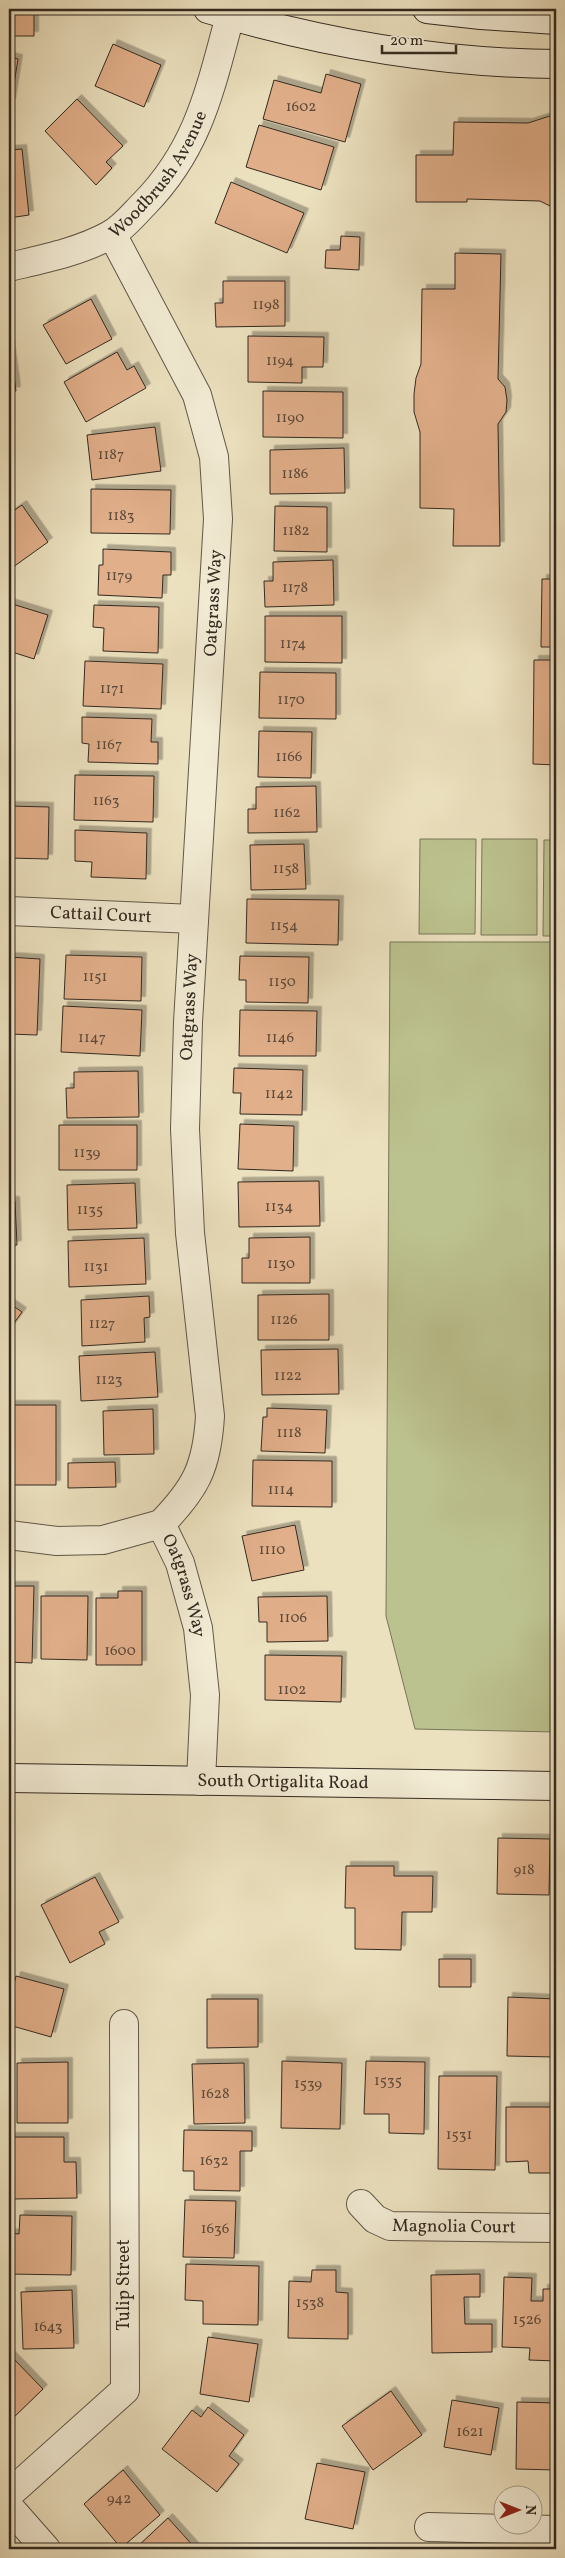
<svg xmlns="http://www.w3.org/2000/svg" width="565" height="2558" viewBox="0 0 565 2558" font-family="Vollkorn,serif">
<defs>
<filter id="shadow"><feDropShadow dx="4.5" dy="-4.5" stdDeviation="0" flood-color="#0004"/></filter>
</defs>
<rect width="100%" height="100%" fill="#ece1bf"/>
<filter id="stains"><feTurbulence type="fractalNoise" baseFrequency=".004" numOctaves="4"/><feColorMatrix values="0 0 0 0 .2 0 0 0 0 .09 0 0 0 0 .02 0 0 0 .5 -.17"/></filter>
<radialGradient id="worn" r=".72"><stop offset=".6" stop-color="#630" stop-opacity="0"/><stop offset="1" stop-color="#630" stop-opacity=".3"/></radialGradient>
<path fill="#bcc28f" stroke="#777658" d="M420,839h56l-1,95h-56z
M482,839h55v96h-56z
M544,840h12v96h-13z
M390,942h166v790l-141,-3 -29,-113z"/>
<path fill="#e1af8a" stroke="#322920" filter="url(#shadow)" d="M9,9h25v27h-25z
M113,44l48,21 -17,42 -49,-21z
M9,57l9,2 -7,44h-2z
M326,74l35,10 -16,58 -82,-23 11,-39 47,13z
M77,99l46,47 -17,16 6,6 -16,17 -51,-54z
M550,116h6v93l-16,-8 -73,-2v3h-51v-47h37l1,-33 74,1z
M259,125l75,22 -13,43 -75,-23z
M22,149l7,66 -20,3v-68z
M231,182l73,31 -17,40 -72,-30z
M341,236l19,1 -1,33 -34,-2 1,-18h14z
M455,253l46,1 -3,125 7,8 2,13 -1,12 -8,12 2,122h-47l1,-37 -34,-1v-76l-6,-20v-18l2,-16 5,-14 1,-75h33z
M223,281h62v45l-69,1 -1,-24h8z
M91,299l21,40 -46,25 -23,-39z
M248,336l76,1 -1,30h-21v16l-54,-1z
M9,338l7,53 -7,1z
M117,352l10,18 7,-4 12,22 -60,34 -22,-40z
M263,391l80,1v46l-80,-1z
M155,427l6,44 -69,9 -5,-45z
M344,448l1,45 -75,1v-44z
M91,489l80,1 -1,44 -79,-1z
M22,505l26,37 -39,28v-56z
M275,506l52,1v45l-53,-1z
M103,549l68,3v23h-8l-1,23 -64,-3 1,-30h4z
M333,560l1,45 -69,2 -1,-26h9v-19z
M542,579h14v68h-15z
M9,603l39,12 -14,44 -25,-8z
M94,605l65,2 -1,46 -55,-2 1,-23 -11,-1z
M265,616h77v47l-77,-1z
M534,660h22v105l-23,-1z
M85,661l78,3 -2,45 -78,-3z
M260,672l76,1v46l-77,-1z
M82,717l70,2 -1,23h7v22l-70,-2 1,-18 -7,-1z
M259,731l53,1 -1,46 -53,-1z
M75,775l79,1 -1,46 -79,-2z
M316,786l1,46 -69,1v-24h8v-22z
M9,806l40,1 -1,52 -39,-1z
M75,830l72,3 -1,46 -55,-2 1,-15 -17,-1z
M304,844l2,45 -55,1 -1,-45z
M247,899l92,1 -1,45 -92,-2z
M66,955l76,2 -1,44 -77,-2z
M240,956l69,1 -1,46 -62,-1v-22h-7z
M9,957l31,2 -3,76 -28,-1z
M63,1006l79,4 -2,46 -79,-4z
M240,1010l77,1 -1,45h-77z
M234,1068l69,2 -1,45 -62,-1 1,-21h-8z
M138,1071l1,46 -72,1 -1,-30h8v-16z
M240,1124l54,2 -1,45 -55,-2z
M59,1125h78v45h-78z
M319,1181l1,45 -81,1 -1,-45z
M135,1183l2,45 -69,2 -1,-45z
M9,1201h6l2,44 -8,1z
M310,1237v46h-68v-25h7v-20z
M144,1238l2,46 -77,3 -1,-46z
M329,1294v46h-71v-45z
M149,1296l1,21 -6,1 1,24 -63,4 -1,-46z
M9,1303l13,9 -13,18z
M338,1349l1,45 -77,1 -1,-45z
M155,1352l3,45 -77,4 -2,-45z
M11,1405h45v80h-45z
M267,1408l60,2 -2,43 -64,-2 2,-34h4z
M153,1409l1,45 -50,1 -1,-44z
M253,1460l79,1v46l-80,-1z
M115,1462l1,25 -48,1v-25z
M295,1525l9,45 -52,11 -10,-45z
M9,1586h25l-2,77 -23,-1z
M118,1591h24v74h-46v-67h22z
M41,1596h47l-1,64 -46,-1z
M327,1596l1,45 -61,1v-20h-8l-1,-25z
M265,1655l77,1 -1,46 -76,-2z
M498,1838l52,1 -1,56 -52,-1z
M346,1866h48v10h39l-1,36h-30l-1,38 -46,-1v-41h-10z
M95,1877l24,45 -20,10 6,12 -35,19 -29,-58z
M439,1959h32v28h-32z
M16,1976l48,13 -13,48 -42,-12v-21z
M508,1997l48,2 -2,58 -47,-1z
M207,1999h51v48l-51,1z
M282,2061l60,2 -2,66 -59,-1z
M366,2061l59,1 -1,72 -35,-1v-19h-25z
M68,2062v61h-51v-60z
M244,2063l1,60 -51,1 -2,-60z
M439,2076h58l-2,94 -57,-1z
M506,2107h50v66h-27l-1,-12 -22,1z
M184,2130l68,1v20h-12v40l-46,-1v-19h-11z
M9,2137h55v25h12l1,36 -66,1z
M185,2200l51,1 -2,57 -51,-1z
M20,2215l52,1 -1,59 -62,-1v-41l10,1z
M186,2264l73,2 -1,59 -55,-1v-23l-18,-1z
M312,2270h24v22l12,1v46l-60,-1 1,-57 22,1z
M480,2274v23h-16l1,27h27v28l-60,1 -1,-78z
M504,2277l28,1 -1,23h12v-12h13v72l-27,-1 1,-12 -28,-1z
M72,2290l2,58 -51,1 -2,-57z
M208,2337l50,7 -9,58 -49,-8z
M9,2354l34,35 -33,32 -1,-1z
M391,2391l31,44 -49,35 -31,-44z
M452,2400l47,8 -8,47 -47,-8z
M517,2402l39,1v67l-40,-1z
M208,2407l36,28 -15,21 10,8 -22,28 -55,-43 30,-39 9,7z
M317,2463l48,9 -12,57 -48,-10z
M123,2470l37,45 -39,33 -37,-44z
M168,2518l28,31h-61z"/>
<g fill="none" stroke-linecap="round" stroke-linejoin="round">
<defs>
<g id="street">
<path d="M112,234l85,161 17,62 4,62 -30,503 -3,107 5,104 20,183c-3,51 -14,72 -49,108"/>
<path id="s1" d="M9,267c34,-8 70,-15 101,-32 13,-7 24,-21 34,-31 57,-58 67,-120 88,-195"/>
<path id="s2" d="M9,911l185,8"/>
<path id="s3" d="M161,1524l19,39 18,65 7,67 -4,86"/>
<path d="M9,1535l48,6 46,-1 58,-16"/>
<path id="s4" d="M361,2204l14,15 15,7 166,2"/>
<path d="M9,2494l116,-104 -1,-366"/>
<path d="M9,2507l37,42"/>
<path d="M429,2527l127,3"/>
</g>
<g id="secondary">
<path d="M208,9c113,34 231,54 348,55"/>
<path d="M427,9l54,6 75,5"/>
<path id="s5" d="M9,1778l547,8"/>
</g>
</defs>
<use href="#street" stroke="#605748" stroke-width="30"/>
<use href="#secondary" stroke="#322920" stroke-width="30"/>
<use href="#street" stroke="#f3ecd5" stroke-width="28"/>
<use href="#secondary" stroke="#f3ecd5" stroke-width="28"/>
</g>
<g text-anchor="middle" dominant-baseline="central" stroke-width="4.5" stroke-linejoin="round" paint-order="stroke">
<g font-size="15" fill="#5e4a3a">
<text x="301" y="107">1602</text>
<text x="266" y="305">1198</text>
<text x="280" y="361">1194</text>
<text x="290" y="418">1190</text>
<text x="111" y="455">1187</text>
<text x="295" y="474">1186</text>
<text x="121" y="516">1183</text>
<text x="296" y="531">1182</text>
<text x="119" y="576">1179</text>
<text x="295" y="588">1178</text>
<text x="293" y="644">1174</text>
<text x="112" y="689">1171</text>
<text x="291" y="700">1170</text>
<text x="109" y="745">1167</text>
<text x="289" y="757">1166</text>
<text x="106" y="801">1163</text>
<text x="287" y="813">1162</text>
<text x="286" y="869">1158</text>
<text x="284" y="926">1154</text>
<text x="95" y="977">1151</text>
<text x="282" y="982">1150</text>
<text x="92" y="1038">1147</text>
<text x="280" y="1038">1146</text>
<text x="279" y="1094">1142</text>
<text x="87" y="1153">1139</text>
<text x="279" y="1207">1134</text>
<text x="90" y="1210">1135</text>
<text x="281" y="1264">1130</text>
<text x="96" y="1267">1131</text>
<text x="284" y="1320">1126</text>
<text x="102" y="1324">1127</text>
<text x="288" y="1376">1122</text>
<text x="109" y="1380">1123</text>
<text x="289" y="1433">1118</text>
<text x="281" y="1490">1114</text>
<text x="272" y="1550">1110</text>
<text x="293" y="1618">1106</text>
<text x="120" y="1651">1600</text>
<text x="292" y="1690">1102</text>
<text x="524" y="1870">918</text>
<text x="388" y="2081">1535</text>
<text x="308" y="2084">1539</text>
<text x="215" y="2094">1628</text>
<text x="459" y="2135">1531</text>
<text x="214" y="2161">1632</text>
<text x="215" y="2229">1636</text>
<text x="310" y="2303">1538</text>
<text x="527" y="2320">1526</text>
<text x="48" y="2327">1643</text>
<text x="470" y="2432">1621</text>
<text x="119" y="2499">942</text>
</g>
<g font-size="18" fill="#322920" stroke="#f3ecd5">
<text stroke="none"><textPath href="#s1" startOffset="185">Woodbrush Avenue</textPath></text>
<text transform="translate(214 603) rotate(-87)">Oatgrass Way</text>
<text stroke="none"><textPath href="#s2" startOffset="92">Cattail Court</textPath></text>
<text transform="translate(190 1007) rotate(-87)">Oatgrass Way</text>
<text stroke="none"><textPath href="#s3" startOffset="66">Oatgrass Way</textPath></text>
<text stroke="none"><textPath href="#s5" startOffset="274">South Ortigalita Road</textPath></text>
<text stroke="none"><textPath href="#s4" startOffset="101">Magnolia Court</textPath></text>
<text transform="translate(124 2285) rotate(-90)">Tulip Street</text>
</g>
</g>
<rect width="565" height="2558" fill="none" stroke="#ece1bf" stroke-width="30"/>
<rect x="10" y="10" width="545" height="2538" fill="none" stroke="#322920" stroke-width="2.5"/>
<rect x="15" y="15" width="535" height="2528" fill="none" stroke="#322920"/>
<g transform="translate(518 2510) rotate(90)"><circle r="24" fill="#f3ecd5" stroke="#a69e8d"/>
<path d="M0-4L9 19L0 12L-9 19Z" fill="#8f2418"/>
<text y="-8" font-size="14" font-weight="bold" text-anchor="middle" fill="#322920">N</text>
</g>
<path d="M382 45v8h74v-8" fill="none" stroke="#322920" stroke-width="2.5"/>
<text x="390" y="45" font-size="15" fill="#322920" stroke="#f3ecd5" stroke-width="4" paint-order="stroke">20 m</text>
<rect width="100%" height="100%" filter="url(#stains)"/>
<rect width="100%" height="100%" fill="url(#worn)"/>
</svg>
